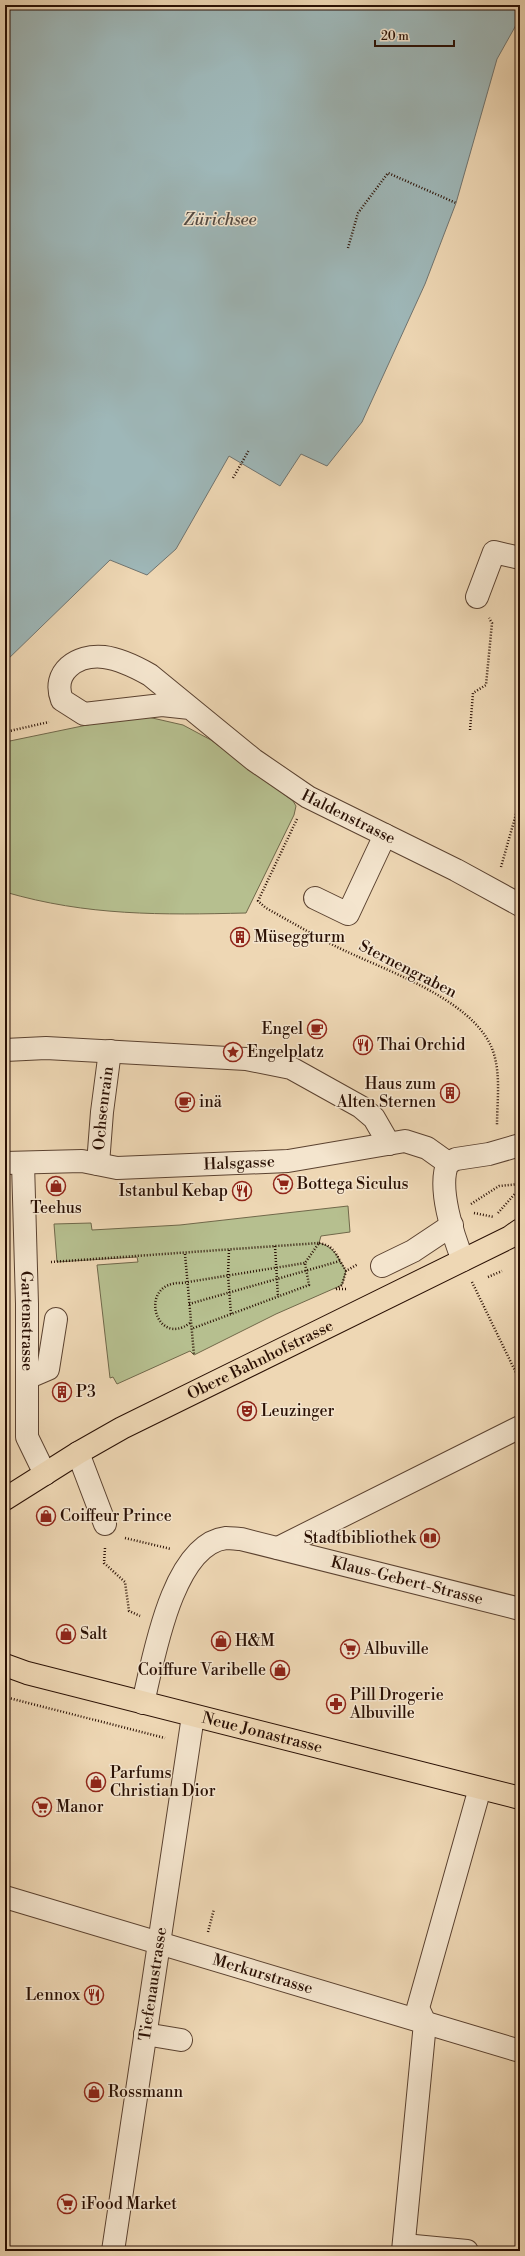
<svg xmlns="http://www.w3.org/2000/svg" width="525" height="2256" viewBox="0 0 525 2256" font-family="'Libre Bodoni',serif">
<rect width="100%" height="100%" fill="#eed7b4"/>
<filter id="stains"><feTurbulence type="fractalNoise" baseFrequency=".005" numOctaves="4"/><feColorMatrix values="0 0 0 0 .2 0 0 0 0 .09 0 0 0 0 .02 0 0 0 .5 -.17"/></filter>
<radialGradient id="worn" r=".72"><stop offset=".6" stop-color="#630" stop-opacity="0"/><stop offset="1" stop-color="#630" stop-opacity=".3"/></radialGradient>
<path fill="#b6bf8f" stroke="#70684a" d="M148,717l35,8 28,15 82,61 3,5 -2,9 -48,98c-84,2 -159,3 -241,-21v-150l116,-24z
M348,1206l2,26 -29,4 -2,7c16,4 19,15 27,28l-4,14 -66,29 -82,41 -4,-4 -73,33 -4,-7 -3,1 -13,-113 41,-3 -1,-5 -80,5 -3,-38 37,-1 1,7 88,-5z"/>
<path fill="#9eb7b8" stroke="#707470" d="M5,5h515v13l-23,41 -41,144 -31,81 -63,138 -35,44 -26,-12 -21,32 -51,-30 -53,93 -29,26 -37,-15 -105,102z"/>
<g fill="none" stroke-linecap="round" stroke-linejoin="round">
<defs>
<g id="minor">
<path d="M477,597l17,-45 26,6"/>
<path id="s1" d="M190,708l-28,-3 -78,9 -22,-14c-11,-28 15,-46 42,-43 16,2 32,10 46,18l104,85 54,37 148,73 64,35"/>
<path d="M315,898l33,16 37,-79"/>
<path d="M5,1050l41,-2 200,11 45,9 70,39 13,11 15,26"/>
<path id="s2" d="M5,1163l77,-2 35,7 171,-7 117,-20 22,7 21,15"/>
<path id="s3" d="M23,1163l4,141v133l18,37"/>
<path d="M448,1163c-11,23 5,73 15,97"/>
<path d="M448,1163l8,-4 33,-5 31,-9"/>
<path id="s4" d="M98,1164l4,-52 8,-61"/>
<path d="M382,1266l31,-15 39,-26"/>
<path d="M27,1378l21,-9 8,-50"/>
<path d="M78,1453l27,71"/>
<path d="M278,1548l242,-121"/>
<path id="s5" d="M143,1703c10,-42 29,-159 83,-165 5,0 11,1 15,1l279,70"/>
<path id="s6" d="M5,1897l515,154"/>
<path d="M145,2034l36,6"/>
<path d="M404,2245l63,6"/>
<path id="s7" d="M113,2251l80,-535"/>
<path d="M403,2251l22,-228 -7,-15 62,-220"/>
</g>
<g id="major">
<path id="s8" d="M5,1499l73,-46 44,-25 388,-191 10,-7"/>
<path id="s9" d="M5,1665l22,8 493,125"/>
</g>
</defs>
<use href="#minor" stroke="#5b4230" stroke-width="24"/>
<use href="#major" stroke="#2a1004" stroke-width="24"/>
<path stroke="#2a1004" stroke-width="2.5" stroke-dasharray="1 2" stroke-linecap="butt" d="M348,248l10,-35 30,-40 68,30
M233,478l16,-28
M470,730l3,-37 13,-8 6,-62 -3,-5
M5,732l44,-10
M297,819l-39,82 8,7c23,13 46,26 69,38 46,23 131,50 155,98 12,24 7,56 7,82
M501,867l19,-67
M471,1204l28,-18 21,-2
M474,1213l20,4
M498,1213l22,-25
M319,1243c12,2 16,8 21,18
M275,1246l3,51
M229,1250l-1,25 3,39
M185,1254l9,101
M51,1262l268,-19 -14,20 4,22 -118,44
M488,1277l14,-6
M472,1282l48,99
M336,1289l6,-4 4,-14 12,-7
M336,1289h11
M189,1304l151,-43 6,10
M190,1323c-35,26 -53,-42 -8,-40l123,-20
M125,1538l46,11
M105,1548l-1,15 21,19 4,29 11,5
M5,1697l160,41
M208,1932l6,-23"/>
<use href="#minor" stroke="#f4e5ce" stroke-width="22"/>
<use href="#major" stroke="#eed7b4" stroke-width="22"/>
</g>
<defs>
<symbol id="building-ring" viewBox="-11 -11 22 22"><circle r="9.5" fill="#f4e5ce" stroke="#8f2418" stroke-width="1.5"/><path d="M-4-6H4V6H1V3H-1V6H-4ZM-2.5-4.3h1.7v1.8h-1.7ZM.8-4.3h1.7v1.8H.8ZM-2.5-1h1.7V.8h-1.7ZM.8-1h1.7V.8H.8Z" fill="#8f2418"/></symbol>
<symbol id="cafe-ring" viewBox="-11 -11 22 22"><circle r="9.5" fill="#f4e5ce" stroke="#8f2418" stroke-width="1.5"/><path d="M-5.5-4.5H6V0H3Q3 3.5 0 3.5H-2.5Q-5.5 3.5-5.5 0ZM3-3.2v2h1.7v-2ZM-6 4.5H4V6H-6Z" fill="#8f2418"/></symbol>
<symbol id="restaurant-ring" viewBox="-11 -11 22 22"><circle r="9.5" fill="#f4e5ce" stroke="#8f2418" stroke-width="1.5"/><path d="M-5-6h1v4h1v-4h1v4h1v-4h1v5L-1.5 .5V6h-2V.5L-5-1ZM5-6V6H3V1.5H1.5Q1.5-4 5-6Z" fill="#8f2418"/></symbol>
<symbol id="sight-ring" viewBox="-11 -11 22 22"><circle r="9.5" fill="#f4e5ce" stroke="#8f2418" stroke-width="1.5"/><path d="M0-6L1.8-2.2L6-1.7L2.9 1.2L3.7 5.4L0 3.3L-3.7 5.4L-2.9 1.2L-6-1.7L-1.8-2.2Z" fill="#8f2418"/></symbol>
<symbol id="supermarket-ring" viewBox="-11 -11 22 22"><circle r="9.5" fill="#f4e5ce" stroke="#8f2418" stroke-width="1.5"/><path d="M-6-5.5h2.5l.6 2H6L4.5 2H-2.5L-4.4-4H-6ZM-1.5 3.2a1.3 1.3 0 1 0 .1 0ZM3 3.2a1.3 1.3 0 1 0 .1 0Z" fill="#8f2418"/></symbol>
<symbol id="shop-ring" viewBox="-11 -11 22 22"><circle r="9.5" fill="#f4e5ce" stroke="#8f2418" stroke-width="1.5"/><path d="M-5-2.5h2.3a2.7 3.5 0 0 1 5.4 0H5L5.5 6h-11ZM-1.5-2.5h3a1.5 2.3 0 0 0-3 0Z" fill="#8f2418"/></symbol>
<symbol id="theatre-ring" viewBox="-11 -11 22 22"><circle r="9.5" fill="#f4e5ce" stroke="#8f2418" stroke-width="1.5"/><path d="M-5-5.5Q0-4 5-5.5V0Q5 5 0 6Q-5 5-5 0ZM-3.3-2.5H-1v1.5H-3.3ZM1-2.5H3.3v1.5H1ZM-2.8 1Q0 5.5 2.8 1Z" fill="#8f2418"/></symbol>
<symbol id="library-ring" viewBox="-11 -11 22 22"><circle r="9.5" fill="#f4e5ce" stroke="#8f2418" stroke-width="1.5"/><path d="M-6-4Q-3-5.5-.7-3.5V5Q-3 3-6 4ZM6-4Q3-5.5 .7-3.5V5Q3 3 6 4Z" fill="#8f2418"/></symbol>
<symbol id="pharmacy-ring" viewBox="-11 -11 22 22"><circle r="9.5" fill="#f4e5ce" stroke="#8f2418" stroke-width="1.5"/><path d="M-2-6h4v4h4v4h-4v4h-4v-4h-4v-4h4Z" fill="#8f2418"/></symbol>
</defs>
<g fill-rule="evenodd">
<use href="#building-ring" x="229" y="926" width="22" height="22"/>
<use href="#cafe-ring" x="306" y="1018" width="22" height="22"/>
<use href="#restaurant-ring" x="352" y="1034" width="22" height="22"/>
<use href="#sight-ring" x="222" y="1041" width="22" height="22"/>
<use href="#building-ring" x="439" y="1082" width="22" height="22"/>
<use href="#cafe-ring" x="174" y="1091" width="22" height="22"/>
<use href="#supermarket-ring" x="272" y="1173" width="22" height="22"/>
<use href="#shop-ring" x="45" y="1175" width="22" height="22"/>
<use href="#restaurant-ring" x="231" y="1180" width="22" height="22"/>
<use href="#building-ring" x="51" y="1381" width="22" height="22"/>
<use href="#theatre-ring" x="236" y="1400" width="22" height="22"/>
<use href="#shop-ring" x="35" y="1505" width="22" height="22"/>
<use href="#library-ring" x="419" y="1527" width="22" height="22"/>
<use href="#shop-ring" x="55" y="1623" width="22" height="22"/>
<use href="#shop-ring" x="210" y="1630" width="22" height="22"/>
<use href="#supermarket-ring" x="339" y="1638" width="22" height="22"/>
<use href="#shop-ring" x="269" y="1659" width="22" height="22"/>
<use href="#pharmacy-ring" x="325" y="1693" width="22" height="22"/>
<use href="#shop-ring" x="85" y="1771" width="22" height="22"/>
<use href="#supermarket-ring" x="31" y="1796" width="22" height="22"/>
<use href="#restaurant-ring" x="83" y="1984" width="22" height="22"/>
<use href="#shop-ring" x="83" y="2081" width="22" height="22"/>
<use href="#supermarket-ring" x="56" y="2193" width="22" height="22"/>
</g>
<g text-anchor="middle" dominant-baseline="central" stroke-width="3" stroke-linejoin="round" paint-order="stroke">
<g font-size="16" fill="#2a1004" stroke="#f4e5ce">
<text stroke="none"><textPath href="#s1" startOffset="501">Haldenstrasse</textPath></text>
<text transform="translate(408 969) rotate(27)">Sternengraben</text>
<text stroke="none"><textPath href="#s4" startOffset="56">Ochsenrain</textPath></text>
<text stroke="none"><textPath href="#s2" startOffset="235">Halsgasse</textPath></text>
<text stroke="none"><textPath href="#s3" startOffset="158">Gartenstrasse</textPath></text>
<text stroke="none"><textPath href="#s8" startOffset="291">Obere Bahnhofstrasse</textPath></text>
<text stroke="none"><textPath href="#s5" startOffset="380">Klaus-Gebert-Strasse</textPath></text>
<text stroke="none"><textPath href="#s9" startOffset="266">Neue Jonastrasse</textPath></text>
<text stroke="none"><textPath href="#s6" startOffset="269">Merkurstrasse</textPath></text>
<text stroke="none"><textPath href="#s7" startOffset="270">Tiefenaustrasse</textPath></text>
</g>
<g font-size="16" fill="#2a1004" stroke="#f4e5ce" text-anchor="start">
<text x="254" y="937">Müseggturm</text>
<text x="303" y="1029" text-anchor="end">Engel</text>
<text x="377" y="1045">Thai Orchid</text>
<text x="247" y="1052">Engelplatz</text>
<text x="436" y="1084" text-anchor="end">Haus zum<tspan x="436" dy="18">Alten Sternen</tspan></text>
<text x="199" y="1102">inä</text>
<text x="297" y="1184">Bottega Siculus</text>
<text x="228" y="1191" text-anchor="end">Istanbul Kebap</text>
<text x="56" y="1208" text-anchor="middle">Teehus</text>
<text x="76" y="1392">P3</text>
<text x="261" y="1411">Leuzinger</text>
<text x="60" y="1516">Coiffeur Prince</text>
<text x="416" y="1538" text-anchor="end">Stadtbibliothek</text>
<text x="80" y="1634">Salt</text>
<text x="235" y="1641">H&amp;M</text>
<text x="364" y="1649">Albuville</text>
<text x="266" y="1670" text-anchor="end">Coiffure Varibelle</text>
<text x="350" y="1695">Pill Drogerie<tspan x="350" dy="18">Albuville</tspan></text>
<text x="110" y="1773">Parfums<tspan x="110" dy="18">Christian Dior</tspan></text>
<text x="56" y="1807">Manor</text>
<text x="80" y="1995" text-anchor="end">Lennox</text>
<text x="108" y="2092">Rossmann</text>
<text x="81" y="2204">iFood Market</text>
</g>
<g font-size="17" font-style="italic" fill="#534a43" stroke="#f4e5ce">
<text x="220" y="220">Zürichsee</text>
</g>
</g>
<rect width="525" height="2256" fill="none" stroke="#eed7b4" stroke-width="20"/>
<rect x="6" y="6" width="513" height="2244" fill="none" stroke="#2a1004" stroke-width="2"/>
<rect x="10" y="10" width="505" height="2236" fill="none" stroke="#2a1004"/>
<path d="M375 40v6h79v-6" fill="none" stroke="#2a1004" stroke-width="2"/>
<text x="381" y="40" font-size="12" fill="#2a1004" stroke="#f4e5ce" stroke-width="3" paint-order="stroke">20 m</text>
<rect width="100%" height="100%" filter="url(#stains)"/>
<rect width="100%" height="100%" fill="url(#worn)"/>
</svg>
